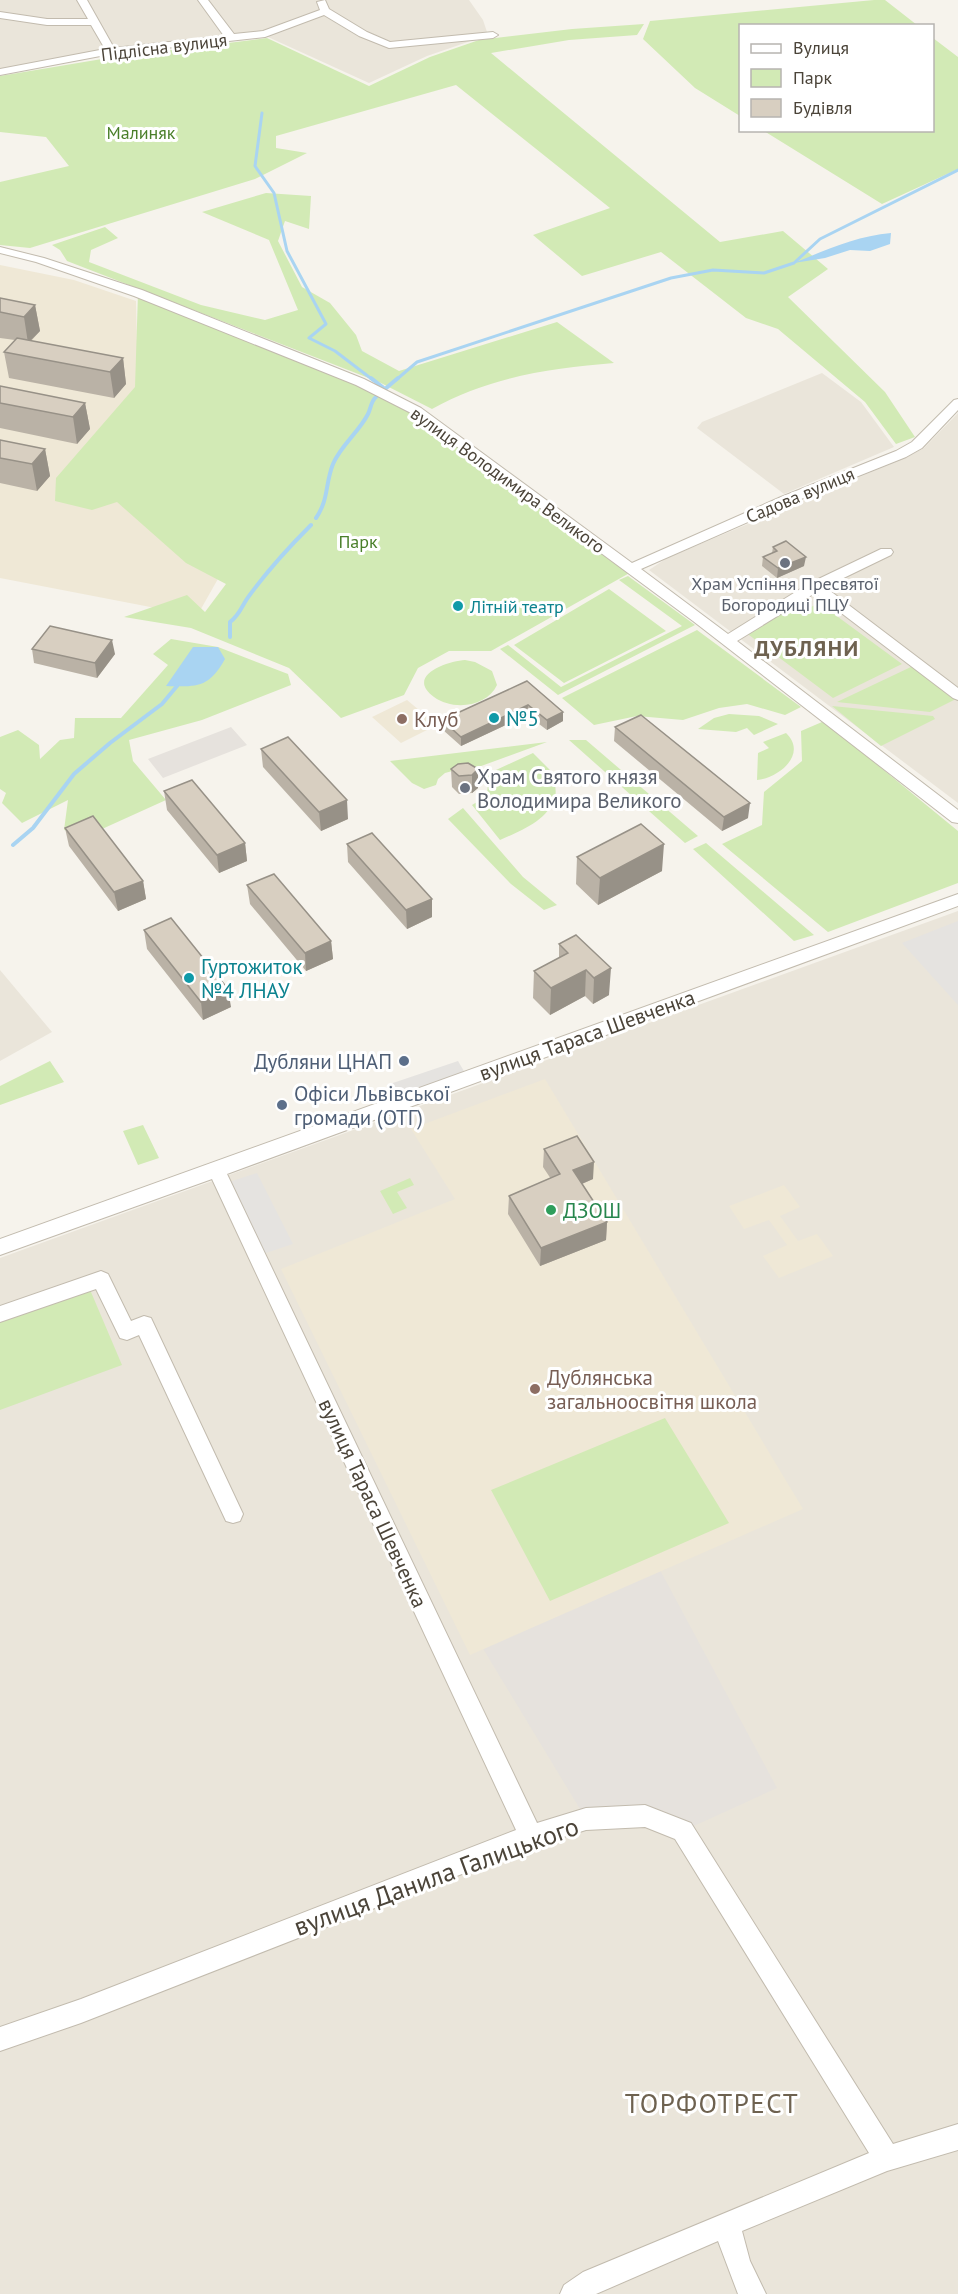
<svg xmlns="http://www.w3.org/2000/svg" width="958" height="2294" viewBox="0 0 958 2294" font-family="'PT Sans',sans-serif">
<rect width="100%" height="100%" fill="#f6f3ec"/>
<path fill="#eae5da" d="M0,0h469l14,20 5,15 -61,21 -58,27 -101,-46 -155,17 -113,20z
M822,373l39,29 33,45 -110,47 -87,-66 5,-6z
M958,413v390l-309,-233 18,-12 240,-101 17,-9z
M958,911v1383h-958v-1036z
M0,970l52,62 -52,29z"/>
<path fill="#e6e2dd" d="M231,727l16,18 -84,33 -15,-19z
M660,1570l117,218 -94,43 -97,-12 -104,-172z"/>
<path fill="#efe8d6" d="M0,265l74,15 62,21 2,88 120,119 -61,108 -197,-38z
M407,700l30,25 -36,18 -29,-26z
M545,1079l258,430 -333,146 -189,-386 174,-70 -44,-70z
M784,1185l16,22 -20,9 18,25 19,-7 16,22 -54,22 -16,-22 24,-11 -18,-25 -25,9 -15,-23z"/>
<path fill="#d2eab5" d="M874,0h11l32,25 -177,1v90l-45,-28 -52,-49 7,-18z
M644,24l-7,11 -68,5 -78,13 229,189 63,-11 45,38 -40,28 97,95 30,45 -19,7 -31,-42 -87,-73 -32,-11 -85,-66 -79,24 -49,-41 77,-27 -154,-123 -180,51v12l31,5 -52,26 -225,69 -30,-3v-63l69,-16 -23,-29 -46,-5v-56l108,-18 159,-20 102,48 61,-29 49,-17 93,-11z
M933,38l25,19v112l-76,35 -118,-73 168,-1z
M266,193l45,3 -2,33 -24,-8 -7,20 24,46 28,16 26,32 6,16 37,20 158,-49 57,41c-63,5 -125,14 -182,46l-53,-27 -312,-121 -7,-11 -8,-5 53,-18 13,11 -27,12 -2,12 112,43 64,15 33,-10 -29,-70 -67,-28z
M138,293l222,89 57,29 216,160 -142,80h-42l-31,17 -14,27 -63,23 -52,-50 -98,-40 -67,-11 63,-22 18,17 21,-28 -40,-21 -69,-61 -25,8 -37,-9 1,-23 79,-91z
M628,576l67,49 -137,70 -58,-46 8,-4 53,42 121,-61 -63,-46z
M609,589l57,42 -102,52 -50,-38z
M798,600l11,8 10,-5 83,61 -69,34 -88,-66z
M697,630l104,77 -16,8 -38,-11 -28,4 -36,12 -46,-4 -43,9 -32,-27z
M171,639l47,8 70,27 3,11 -89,35 -73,20 4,21 33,39 -75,34 -27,-4 4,-30 -46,23 -20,-20 4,-10 -6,-4v-52l18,-7 21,15 1,14 20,-19 14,-2 1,-20h46l47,-53 -15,-11z
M465,660l10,2 17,9 5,14c-10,22 -44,26 -63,12 -29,-21 13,-36 31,-37z
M913,666l43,33 -26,13 -93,-10z
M832,706l101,10 2,3 -54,27z
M729,714l30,2 19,8 -24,11 -7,-7 -11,4 -38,-3 16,-11z
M822,722l8,4 128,105v52l-130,49 -106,-88 40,-19 2,-33 38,-31 -1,-30z
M786,733c22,21 -7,45 -29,47l1,-27 11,-5 -6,-6z
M569,740h17l112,96 -13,7z
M547,742l-74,27 -17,1 -11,3 -7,6 -2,6 -12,4 -12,-6 -22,-22z
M533,753l21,21c0,6 3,17 1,23 -7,24 -35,34 -55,43l-28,-35 15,-9 1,-14 -5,-6z
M463,808l60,69 34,28 -13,5 -33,-26 -63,-65z
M706,843l108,92 -20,6 -101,-92z
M50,1061l14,21 -64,23v-19z
M143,1125l16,33 -21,7 -15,-34z
M410,1178l4,7 -17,7 10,16 -14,6 -13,-23z
M88,1285l34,80 -122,45v-93z
M665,1418l64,105 -179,78 -59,-111z"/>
<path fill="#e5e3e0" d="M958,921v84l-56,-62z
M458,1061l10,17 -70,25 -11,-18z
M257,1173l36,71 -36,12 -34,-72z"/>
<path fill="#a9d4f2" d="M891,233l-1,11 -20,7 -20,-1 -25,8 -31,5c32,-13 62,-27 97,-30z
M193,647h25l7,12c-16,29 -28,28 -59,27z"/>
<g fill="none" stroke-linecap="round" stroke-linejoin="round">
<path stroke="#a9d4f2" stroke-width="3" d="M262,113l-7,53 19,27 13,58 39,73 -17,14 26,13 38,29
M396,380l21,-18 254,-84 42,-8 51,3 30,-10 26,-24 138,-69"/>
<path stroke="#a9d4f2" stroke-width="4" d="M371,378l14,11 13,-11
M316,518c13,-19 9,-34 17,-54 8,-19 26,-32 35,-50 3,-6 3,-13 8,-17
M230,637v-15c10,-7 12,-17 19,-26 19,-26 40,-49 62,-71
M13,845l20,-17 41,-54 36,-31 52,-39 15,-18"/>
<defs>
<path id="street" d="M77,0h10l27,48 110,-12 -26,-36h10l26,34 29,-3 57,-21 -3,-8 8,-2 4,9 38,23 23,10 103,-10 5,3 -5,3 -104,10 -30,-12 -35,-21 -59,22 -154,17 -111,21v-6l105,-20 -14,-24h-44l-47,-7v-6l47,7h41z
M0,247l44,11 98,32 222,89 57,29 211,155 149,-66 115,-46 16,-9 42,-42 4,-1v11l-36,38 -16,9 -115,46 -150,66 87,65 82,-51 71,-34h10l2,3 -2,3 -66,32 133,101v12l-5,-2 -138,-105 -78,48 221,169v13l-6,-1 -259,-201 -280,-207 -57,-29 -222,-89 -98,-34 -36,-9z
M958,894v12l-731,268 310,649 49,-15 59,-3 46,18 202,321 65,-20v26l-71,21 -145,60 8,30 16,33h-28l-20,-53 -122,53h-36l4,-9 19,-13 286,-119 -194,-314 -30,-12 -59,3 -55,17 -450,176 -81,28v-24l81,-28 435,-169 -304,-651 -212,76v-16z
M101,1271l7,3 23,47 13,-5 7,2 92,196 -3,7 -7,2 -7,-2 -87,-186 -12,5 -7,-2 -24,-49 -96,33v-16z"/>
</defs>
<use href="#street" stroke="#c2bbae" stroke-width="2"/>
<use href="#street" fill="#fff" fill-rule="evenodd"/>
</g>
<path fill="#bab2a6" d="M0,298l35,7 5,26 -9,10 92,17 3,26 -12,14 -105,-20 -5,-26 11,-12 -15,-2z
M0,386l85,17 5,26 -13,15 -77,-16z
M0,440l45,9 5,27 -13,15 -37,-8z
M773,547l31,19 -27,12 -15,-12 1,-9 9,-4z
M32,649l83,5 -18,24 -63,-15z
M527,681l36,31v9l-16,9 -20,-15 -66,31 -18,-16 -1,-10z
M615,727l133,91 -26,13 -108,-90z
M261,749l87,70 -27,12 -58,-64z
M451,769h27v19l-6,5 -13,1 -7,-7z
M164,791l81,52 2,18 -28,12 -52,-63z
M65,828l78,53 3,18 -28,12 -49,-65z
M347,844l85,73 -25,12 -59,-67z
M577,857l85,14 -64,34 -22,-21z
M247,885l84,56 2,18 -27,12 -56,-67z
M144,930l87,77 -28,13 -56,-71z
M576,935l33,60 -16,9 -8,-8 -35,19 -17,-17 1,-27 25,-13v-14z
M544,1149l49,30 -11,5 25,38 -1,18 -66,26 -32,-52 1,-18 42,-17 -8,-12z"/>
<path fill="#979187" d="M35,305l5,26 -12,12 -4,-26z
M123,358l3,26 -12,14 -4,-26z
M85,403l5,26 -13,15 -4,-27z
M45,449l5,27 -13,15 -5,-27z
M806,557l-2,9 -27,12 1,-10z
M112,640l3,14 -18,24 -2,-15z
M528,705l-1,10 -66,31v-9z
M563,712v9l-16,9v-10z
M478,769v19l-6,5v-18z
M347,800l1,19 -27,12 -2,-19z
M750,803l-2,15 -26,13 2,-14z
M245,843l2,18 -28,12 -2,-18z
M664,844l-2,27 -64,34 2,-27z
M143,881l3,18 -28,12 -4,-19z
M432,899v18l-25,12 -1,-19z
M331,941l2,18 -27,12 -1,-18z
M611,968l-2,27 -16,9 1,-26z
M586,970l-1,26 -35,19 1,-27z
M228,989l3,18 -28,13 -2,-18z
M594,1162l-1,17 -21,9 1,-18z
M607,1222l-1,18 -66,26 1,-18z"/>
<path fill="#d8cfc1" stroke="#979187" stroke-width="1.5" d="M0,298l35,7 -11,12 -24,-5z
M17,338l106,20 -13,14 -106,-20z
M0,386l85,17 -12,14 -73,-14z
M0,440l45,9 -13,15 -32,-6z
M786,541l20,16 -28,11 -15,-11 14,-6 -4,-4z
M50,626l62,14 -17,23 -63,-14z
M527,681l36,31 -16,8 -19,-15 -67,32 -19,-17z
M641,715l109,88 -26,14 -109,-90z
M288,737l59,63 -28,12 -58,-63z
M468,763l10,6 -6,6 -13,1 -8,-7 7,-5z
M192,780l53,63 -28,12 -53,-64z
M93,816l50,65 -29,11 -49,-64z
M641,824l23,20 -64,34 -23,-21z
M372,833l60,66 -26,11 -59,-66z
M274,874l57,67 -26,12 -58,-68z
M171,918l57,71 -27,13 -57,-72z
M576,935l35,33 -17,10 -8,-8 -35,18 -17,-17 34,-18 -9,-9z
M577,1136l17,26 -21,8 34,52 -66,26 -32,-52 51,-22 -16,-25z"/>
<g fill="#6b7280" stroke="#fff" stroke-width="2">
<circle cx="785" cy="563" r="6"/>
<circle cx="465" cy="788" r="6"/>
</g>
<g fill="#0f9aa8" stroke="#fff" stroke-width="2">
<circle cx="458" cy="606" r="6"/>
<circle cx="494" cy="718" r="6"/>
<circle cx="189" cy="978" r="6"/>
</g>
<g fill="#8d6e63" stroke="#fff" stroke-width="2">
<circle cx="402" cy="719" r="6"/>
<circle cx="535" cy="1389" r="6"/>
</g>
<g fill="#5c6f8a" stroke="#fff" stroke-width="2">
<circle cx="404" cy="1061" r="6"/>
<circle cx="282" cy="1105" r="6"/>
</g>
<circle fill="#2e9e5b" stroke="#fff" stroke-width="2" cx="551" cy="1210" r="6"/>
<g text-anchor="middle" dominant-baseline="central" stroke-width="6" stroke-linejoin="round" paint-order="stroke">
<g font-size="18" fill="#4b4439" stroke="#fff">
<text transform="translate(164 47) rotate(-7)">Підлісна вулиця</text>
<text transform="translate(508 480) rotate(36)">вулиця Володимира Великого</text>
<text transform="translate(800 495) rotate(-23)">Садова вулиця</text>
</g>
<g font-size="18" fill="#4a7f2a" stroke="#fff">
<text x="141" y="132">Малиняк</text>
<text x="358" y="541">Парк</text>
</g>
<g font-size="18" fill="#5b616d" stroke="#fff">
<text x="785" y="583">Храм Успіння Пресвятої<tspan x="785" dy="21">Богородиці ПЦУ</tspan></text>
</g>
<g font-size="18" fill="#0d838f" stroke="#fff" text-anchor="start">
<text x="470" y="606">Літній театр</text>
</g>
<g font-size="21" fill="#0d838f" stroke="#fff" text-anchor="start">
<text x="506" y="718">№5</text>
<text x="201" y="966">Гуртожиток<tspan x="201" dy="24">№4 ЛНАУ</tspan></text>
</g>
<g font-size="21" fill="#785e54" stroke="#fff" text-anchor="start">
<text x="414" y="719">Клуб</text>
<text x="547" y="1377">Дублянська<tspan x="547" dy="24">загальноосвітня школа</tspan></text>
</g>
<g font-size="21" fill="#5b616d" stroke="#fff" text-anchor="start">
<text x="477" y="776">Храм Святого князя<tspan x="477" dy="24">Володимира Великого</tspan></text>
</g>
<g font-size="21" fill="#4b4439" stroke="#fff">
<text transform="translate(587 1035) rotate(-20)">вулиця Тараса Шевченка</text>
<text transform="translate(373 1503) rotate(65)">вулиця Тараса Шевченка</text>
</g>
<g font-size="21" fill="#4e5e75" stroke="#fff" text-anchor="end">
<text x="392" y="1061">Дубляни ЦНАП</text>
<text x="294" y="1093" text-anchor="start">Офіси Львівської<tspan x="294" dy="24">громади (ОТГ)</tspan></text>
</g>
<g font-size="21" fill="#27864d" stroke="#fff" text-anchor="start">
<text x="563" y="1210">ДЗОШ</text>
</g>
<g font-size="22" font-weight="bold" letter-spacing="1.5" fill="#6e6250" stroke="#fff">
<text x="807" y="648">ДУБЛЯНИ</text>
</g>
<g font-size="26" fill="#4b4439" stroke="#fff">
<text transform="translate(436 1876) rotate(-20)">вулиця Данила Галицького</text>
</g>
<g font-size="27" letter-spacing="1.5" fill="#6e6250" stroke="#fff">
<text x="712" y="2103">ТОРФОТРЕСТ</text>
</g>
</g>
<rect x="739" y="24" width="195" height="108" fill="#ffffff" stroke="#b7b4b0" stroke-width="1.5"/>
<rect x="751" y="44" width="30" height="9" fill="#ffffff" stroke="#b7b4b0" stroke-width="1.5"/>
<text x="793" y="54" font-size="18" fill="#4b4439">Вулиця</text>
<rect x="751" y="69" width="30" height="18" fill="#d2eab5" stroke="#b7b4b0" stroke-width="1.5"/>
<text x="793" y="84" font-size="18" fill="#4b4439">Парк</text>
<rect x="751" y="99" width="30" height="18" fill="#d8cfc1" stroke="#b7b4b0" stroke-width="1.5"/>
<text x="793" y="114" font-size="18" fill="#4b4439">Будівля</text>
</svg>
